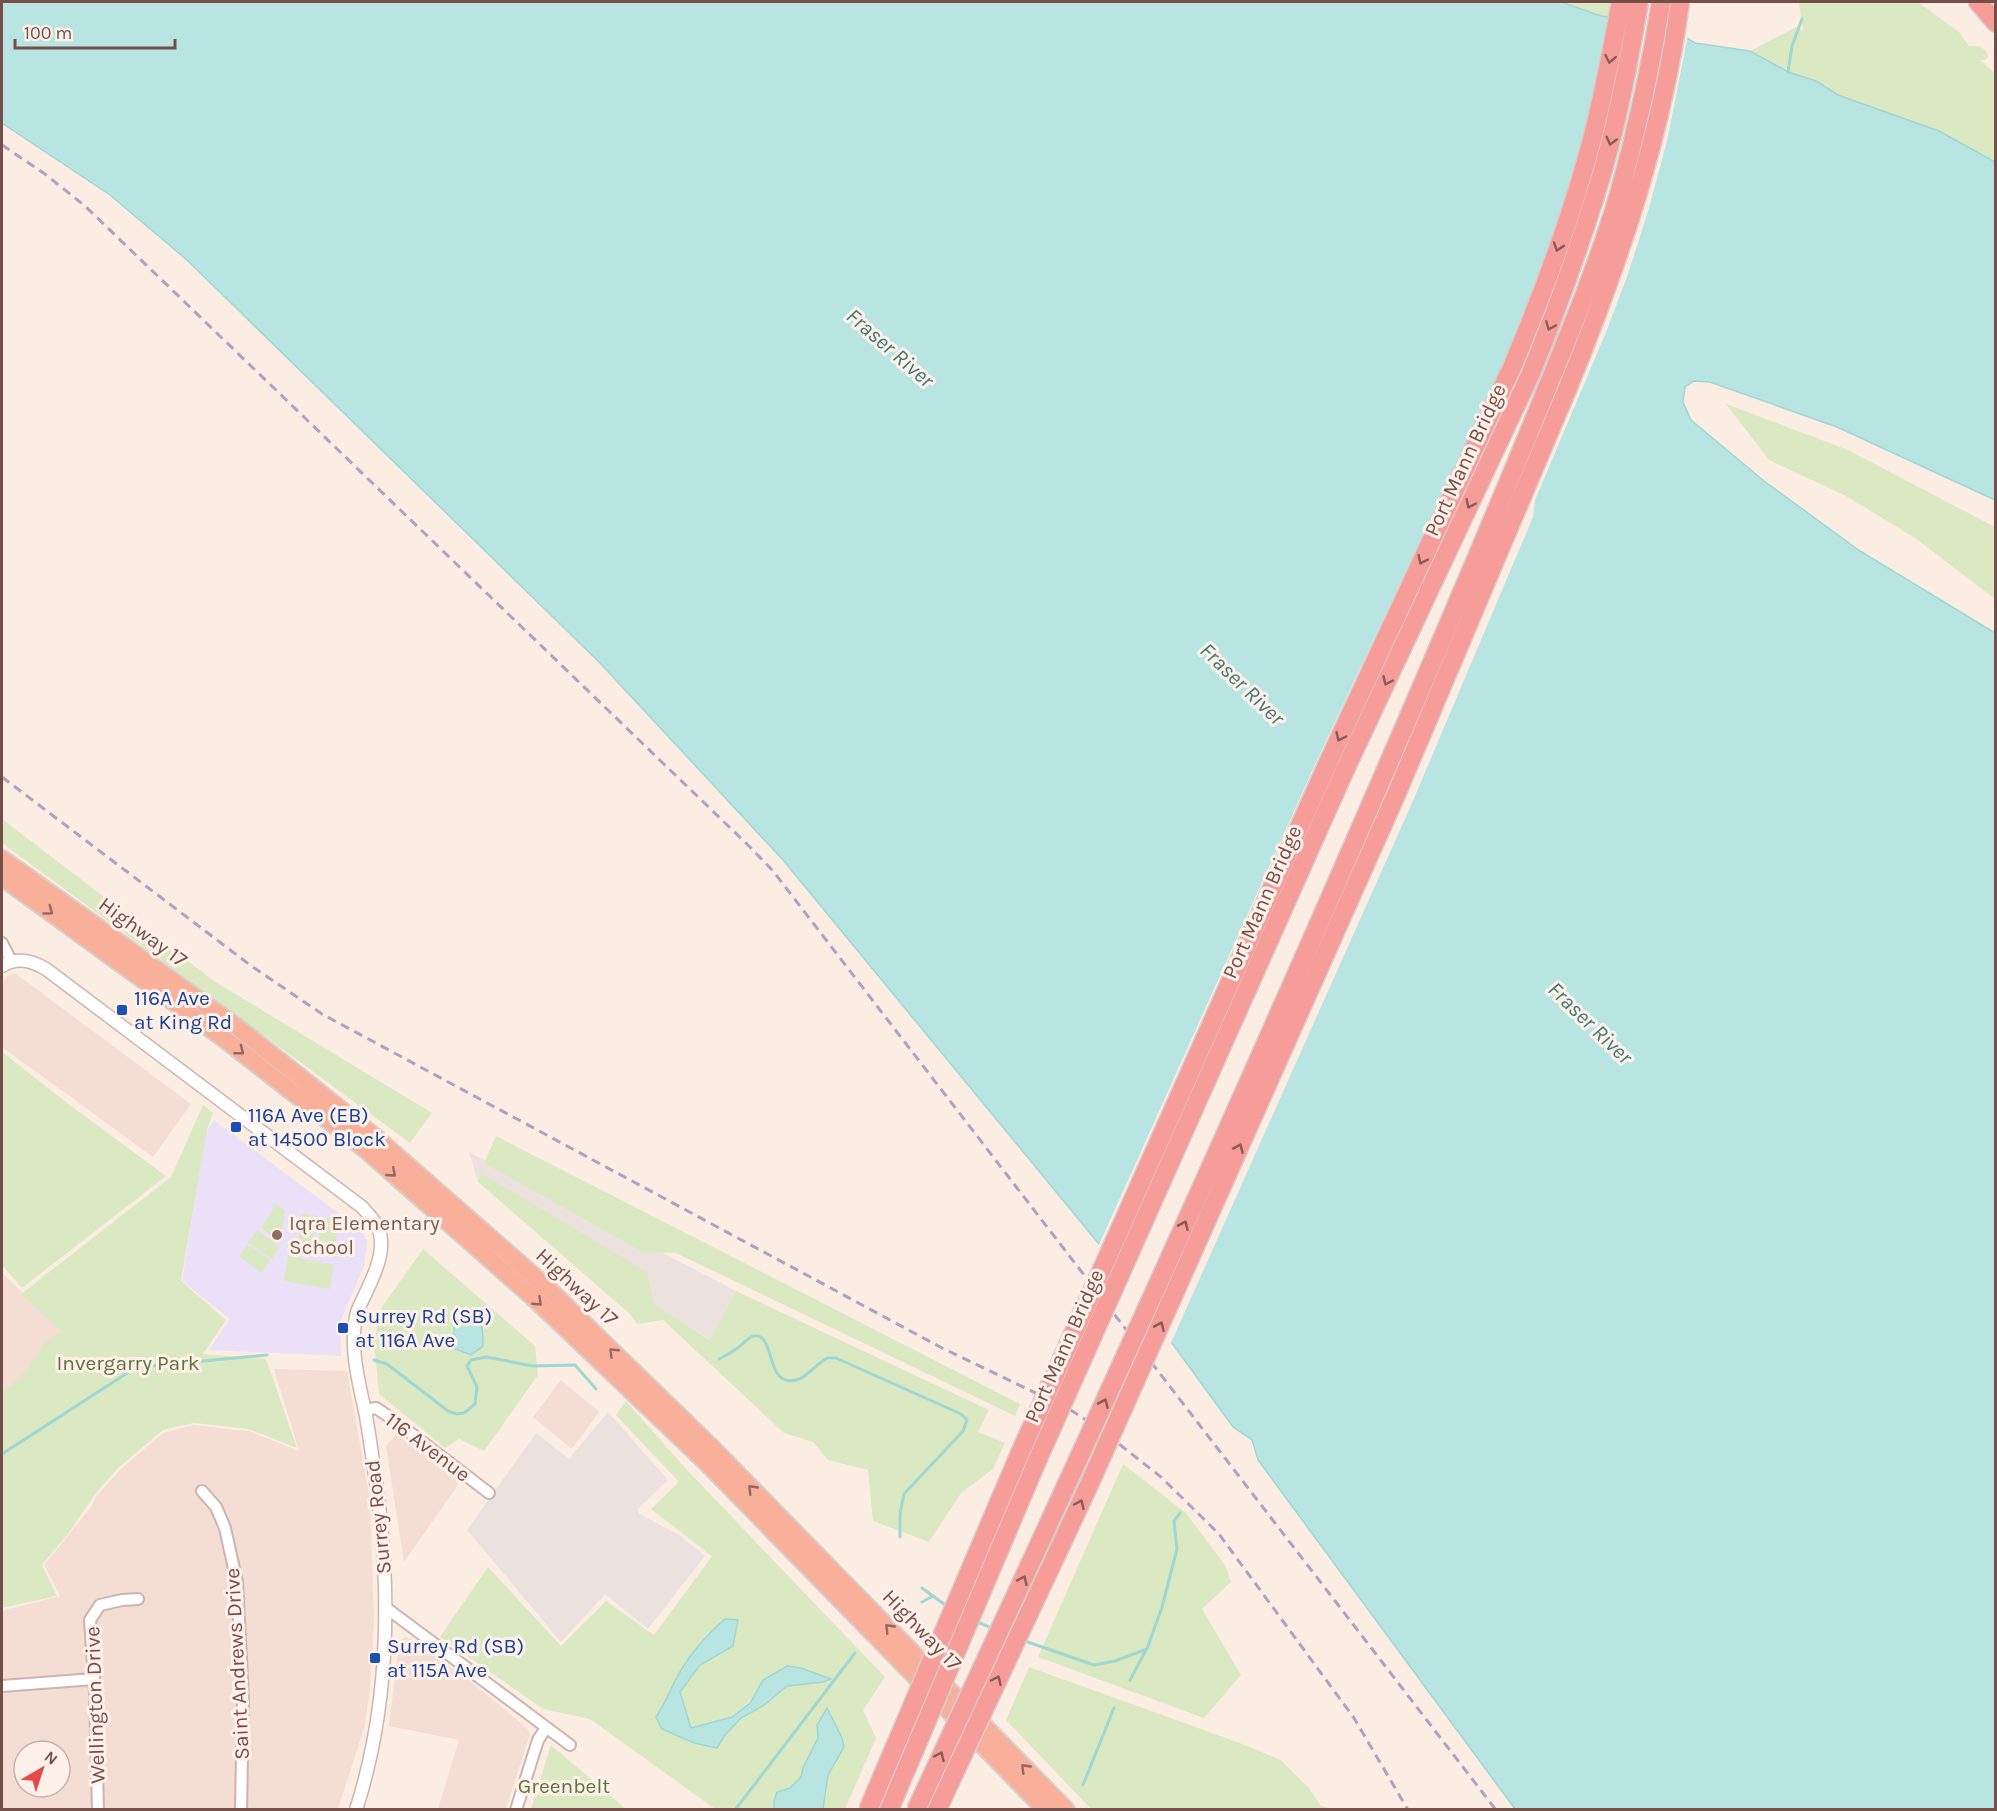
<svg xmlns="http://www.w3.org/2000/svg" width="1997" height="1811" viewBox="0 0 1997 1811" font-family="Karla,sans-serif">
<rect width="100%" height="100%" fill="#fcede3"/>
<path fill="#f4ddd2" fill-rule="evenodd" d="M15,973l176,131 -38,53 -151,-110v-63l6,-8z
M2,1273l59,57 -33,45 -26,20z
M274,1369l73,2 23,129 4,121 -4,66 -5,38 -27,84h-336v-198l58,-15 -16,-31 47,-58 5,-10 25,-28 42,-36 31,-8 43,5 12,1 50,20zM24,1751h36v36h-36z
M561,1380l38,32 -27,37 -39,-32z
M396,1434l64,48 -56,80 -18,-116z
M405,1637l11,4 54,40 57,47 3,6 -24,75h-68l21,-69 -70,-14 10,-84z"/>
<path fill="#ebe1de" d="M469,1152l267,139 -25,49 -58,-36 -175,-122z
M608,1412l60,68 -30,29 1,5 39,20 27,22 -57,73 -43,-35 -44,48 -94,-112 69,-97 33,26z"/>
<path fill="#eae0f8" d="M214,1120l147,110 6,11 -3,25 -24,56 1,34 -132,-6 21,-31 -48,-38 24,-149z"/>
<path fill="#dbe9c2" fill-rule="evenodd" d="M1550,2h89l-3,17 -26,12z
M1799,2h119l41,30 10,14h10l7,5 2,6 -3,3h-5l15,13v89l-56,-31 -101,-36 -22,-14 -28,-9 -38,-21 46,-24 7,4z
M1726,404l122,46 147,77v72l-80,-61 -69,-42 -77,-36z
M2,819l212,162 218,132 -22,30 -408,-300z
M2,1052l73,57 91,67 -144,112 -20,-23z
M203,1105l10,8 -6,17 -26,151 45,39 -23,34 63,5 31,89 -49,-19 -54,-6 -31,7 -45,38 -23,26 -27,40 -26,31 15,31 -55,12v-218l10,-5 17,-18 13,-21 19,-15 -40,-37 150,-117z
M496,1136l524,268 -5,12 -339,-163 -33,-1 -159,-89z
M481,1173l166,99 7,32 56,36 26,-49 253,119 -11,22 27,11 -12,26 -32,24 -32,49 -56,-21 -5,-51 -40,-10 -15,-18 -29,-9 -121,-113 -26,4 -7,-10 -152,-132z
M276,1204l9,7 -4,31 -20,-14z
M302,1213l15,3 -6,37 -14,-2z
M322,1217l17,3 -6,37 -17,-3z
M257,1230l23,16 -8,13 -24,-16z
M247,1244l23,16 -8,13 -23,-17z
M423,1249l112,97 3,29 -54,76 -25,-12 -14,9 -66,-54 -5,-53 8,-34z
M288,1256l46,9 -4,24 -46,-8z
M626,1401l62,70 197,206 -22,33 13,28 -31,71h-130l-125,-90 -47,-10 -103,-72 48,-70 73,79 45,-45 48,34 58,-79 -61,-47 28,-27 -63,-67zM708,1633l25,13 -33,19 -20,27 11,36c41,-11 49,-9 72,-48h67l-7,2 -36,4 -24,20 -22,12 -16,17 -8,13 -61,-31 8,-12 17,-35z
M1123,1464l63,49 39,52 6,17 -29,27 39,66 -37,43 -166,-61z
M1029,1667l208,75 44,18 27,27 13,19 13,3h-243l-85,-89z
M551,1745l75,64h-95z"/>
<path fill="#b8e5e2" stroke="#9ed7d3" stroke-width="1.5" d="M2,2h1559l40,14 46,6 25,7 23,14 55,8 38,21 28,9 22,14 101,36 56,31v338l-158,-73 -127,-45 -16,-1 -9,6 -2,15 8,18 73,61 96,70 135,82v1176h-480l-257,-349 -6,-20 -19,-13 -125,-172 -325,-395 -183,-197 -413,-403 -77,-65 -108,-72z
M463,1310c20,9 20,14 20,36l-12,9 -18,-7 2,-30z
M725,1619l13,1 -5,26 -33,19 -20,27 11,36 41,-11 18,-14 13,-23 24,-14 14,2 30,11 -8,3 -36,4 -24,20 -22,12 -16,17 -8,13 -23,-5 -32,-14 -6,-12c10,-14 15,-30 24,-45 11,-20 28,-38 45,-53z
M827,1708l15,30 2,9 -16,28 -5,34h-49v-8l3,-9 13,-4 11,-11 2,-9 15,-30 -1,-13z"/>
<path fill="#fcede3" d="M1610,15l38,4 26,7 14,9 -21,106 -18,67 -21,66 -21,56 -72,170 -2,17 -121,286 -242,542 -72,-98 219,-487 130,-277 3,1 56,-122 25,-62 40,-116 18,-63z"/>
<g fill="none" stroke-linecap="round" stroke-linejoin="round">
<path stroke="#9ed7d3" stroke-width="3" d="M1788,72l4,-26 10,-27
M719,1359c6,-3 12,-6 17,-10 6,-3 11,-12 18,-13 18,-3 14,35 29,43 18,8 30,-13 44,-21h9l125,56 6,6 -4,11 -59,63 -4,20v23
M374,1360l13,4 61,47 9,3 7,-1 11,-9 2,-17 -10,-21 4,-6 15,-3 47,9 42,-1 21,24
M151,1366l116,-11
M2,1454l133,-86
M922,1588l26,19
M922,1602l11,-6
M975,1621l19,8
M1022,1640l72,25 21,-4 32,-12 15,-42 15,-58 -3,-28 6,-8
M1130,1680l16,-30
M1083,1785l31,-77
M735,1810l120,-157"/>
<defs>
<path id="minor" d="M2,943l9,18
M364,1410l12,-2 15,10 98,75
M202,1491l14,16 9,21 12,54 6,116 -2,112
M385,1607l185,138
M2,1686l92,-7
M98,1810l-3,-118 -5,-72 10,-15 22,-5 16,-1
M516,1810l22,-70 8,-12"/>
<path id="tertiary" d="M2,966c15,-9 29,-6 44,3l316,238c6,7 14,14 17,23 9,26 -12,58 -22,82 -8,32 1,68 8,99 5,26 8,52 12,77 14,106 12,219 -21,322"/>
<path id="trunk" d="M2,859l235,168 138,110 169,148 171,166 351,359
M2,877l224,163 138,108 170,150 171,163 341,349"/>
<path id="motorway" d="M1978,2l18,21"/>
</defs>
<use href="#minor" stroke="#cfb4ad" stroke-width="14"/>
<use href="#tertiary" stroke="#cfb4ad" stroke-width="15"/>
<use href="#trunk" stroke="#d8cecc" stroke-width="20"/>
<use href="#motorway" stroke="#d8cecc" stroke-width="21"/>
<use href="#minor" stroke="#fff" stroke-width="10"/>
<use href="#tertiary" stroke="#fff" stroke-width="12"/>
<use href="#trunk" stroke="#f8b09b" stroke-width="16"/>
<use href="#motorway" stroke="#f69d9a" stroke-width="18"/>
<path stroke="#ada2c5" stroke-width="3" stroke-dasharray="9 6" stroke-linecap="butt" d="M2,145l43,29 40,32 665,641 23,24 723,939
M2,777l248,188 72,49 620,334 127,61 31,20 61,48 58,57 135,184 54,92"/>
<defs>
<path id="motorway-bridge" d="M868,1810l152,-357 154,-345 153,-343 186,-400c33,-79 63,-159 83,-242 10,-40 17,-81 25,-121
M889,1810l148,-349 307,-689 187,-399c24,-59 46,-119 65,-180 20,-63 32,-127 43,-191
M916,1810c168,-360 333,-722 490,-1087 44,-102 88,-205 130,-308 30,-73 61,-146 83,-221 18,-64 32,-128 42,-192
M937,1810l152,-325 307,-690 171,-405c51,-125 95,-254 113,-388"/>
</defs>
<use href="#motorway-bridge" stroke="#d8cecc" stroke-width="21" stroke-linecap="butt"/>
<use href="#motorway-bridge" stroke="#f69d9a" stroke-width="18"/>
</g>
<defs><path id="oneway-chevron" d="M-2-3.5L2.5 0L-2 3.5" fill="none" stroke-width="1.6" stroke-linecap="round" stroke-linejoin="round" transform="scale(1.5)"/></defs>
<g stroke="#885b55">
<use href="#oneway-chevron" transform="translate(1610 59) rotate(101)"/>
<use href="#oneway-chevron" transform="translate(1611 141) rotate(105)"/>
<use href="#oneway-chevron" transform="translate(1558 247) rotate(109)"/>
<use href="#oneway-chevron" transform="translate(1550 326) rotate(112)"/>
<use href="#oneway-chevron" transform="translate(1470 504) rotate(115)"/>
<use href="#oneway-chevron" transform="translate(1422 560) rotate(115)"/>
<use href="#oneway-chevron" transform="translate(1387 681) rotate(115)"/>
<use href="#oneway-chevron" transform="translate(1340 737) rotate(115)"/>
<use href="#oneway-chevron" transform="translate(1239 1148) rotate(-66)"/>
<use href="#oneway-chevron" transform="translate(1184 1225) rotate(-66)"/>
<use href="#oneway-chevron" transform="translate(1160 1326) rotate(-66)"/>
<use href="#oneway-chevron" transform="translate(1104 1403) rotate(-66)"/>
<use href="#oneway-chevron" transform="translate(1080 1504) rotate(-65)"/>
<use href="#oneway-chevron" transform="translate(1023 1580) rotate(-65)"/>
<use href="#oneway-chevron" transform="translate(997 1680) rotate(-65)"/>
<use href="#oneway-chevron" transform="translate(940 1756) rotate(-65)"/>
</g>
<g stroke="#95675e">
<use href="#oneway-chevron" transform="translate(49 911) rotate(36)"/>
<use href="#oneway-chevron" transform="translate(240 1051) rotate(38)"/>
<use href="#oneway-chevron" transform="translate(392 1173) rotate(41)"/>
<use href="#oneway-chevron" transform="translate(538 1302) rotate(43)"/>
<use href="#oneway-chevron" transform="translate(613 1352) rotate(-136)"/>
<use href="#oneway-chevron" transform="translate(752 1489) rotate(-134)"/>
<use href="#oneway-chevron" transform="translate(889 1628) rotate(-134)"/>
<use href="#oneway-chevron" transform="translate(1025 1768) rotate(-134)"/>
</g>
<g fill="#1a4fb4" stroke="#fff1e9" stroke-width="2">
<rect x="116" y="1004" width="12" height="12" rx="3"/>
<rect x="230" y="1121" width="12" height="12" rx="3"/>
<rect x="337" y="1322" width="12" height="12" rx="3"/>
<rect x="369" y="1652" width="12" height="12" rx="3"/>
</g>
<circle fill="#8d6e63" stroke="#fff1e9" stroke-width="2" cx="277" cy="1235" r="6"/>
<g text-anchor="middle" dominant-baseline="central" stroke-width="6" stroke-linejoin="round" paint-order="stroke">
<g font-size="21" fill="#744f49" stroke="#fff1e9">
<text transform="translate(1465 460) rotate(-65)">Port Mann Bridge</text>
<text transform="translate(1262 902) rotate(-66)">Port Mann Bridge</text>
<text transform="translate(143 932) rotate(36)">Highway 17</text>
<text transform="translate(577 1287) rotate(43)">Highway 17</text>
<text transform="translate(1064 1346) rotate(-66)">Port Mann Bridge</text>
<text transform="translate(428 1447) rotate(37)">116 Avenue</text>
<text transform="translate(378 1517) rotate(-96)">Surrey Road</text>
<text transform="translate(922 1630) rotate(46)">Highway 17</text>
<text transform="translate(237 1664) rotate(-93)">Saint Andrews Drive</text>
<text transform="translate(95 1705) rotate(-92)">Wellington Drive</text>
</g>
<g font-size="21" fill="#164399" stroke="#fff1e9" text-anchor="start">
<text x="134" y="998">116A Ave<tspan x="134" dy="24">at King Rd</tspan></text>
<text x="248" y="1115">116A Ave (EB)<tspan x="248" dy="24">at 14500 Block</tspan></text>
<text x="355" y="1316">Surrey Rd (SB)<tspan x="355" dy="24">at 116A Ave</tspan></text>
<text x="387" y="1646">Surrey Rd (SB)<tspan x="387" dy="24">at 115A Ave</tspan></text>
</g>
<g font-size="21" fill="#785e54" stroke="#fff1e9" text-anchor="start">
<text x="289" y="1223">Iqra Elementary<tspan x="289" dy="24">School</tspan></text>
</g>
<g font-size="21" fill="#5a743f" stroke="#fff1e9">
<text x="128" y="1363">Invergarry Park</text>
<text x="564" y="1786">Greenbelt</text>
</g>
<g font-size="22" font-style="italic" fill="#3d7976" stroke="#fff1e9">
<text transform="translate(890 348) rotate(41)">Fraser River</text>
<text transform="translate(1242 684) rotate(44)">Fraser River</text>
<text transform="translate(1590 1023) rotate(44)">Fraser River</text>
</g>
</g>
<rect width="1997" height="1811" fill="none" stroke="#744f49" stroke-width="6"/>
<g transform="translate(42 1769) rotate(39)"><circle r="28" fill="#fff1e9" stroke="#c7b0a9" stroke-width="1.5"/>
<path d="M0-4.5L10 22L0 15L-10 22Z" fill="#e64949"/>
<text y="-9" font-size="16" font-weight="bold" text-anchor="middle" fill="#744f49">N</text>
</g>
<path d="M15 39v9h160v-9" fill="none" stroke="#744f49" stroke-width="3"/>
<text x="24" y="39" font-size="18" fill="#744f49" stroke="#fff1e9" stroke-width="4.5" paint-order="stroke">100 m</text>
</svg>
